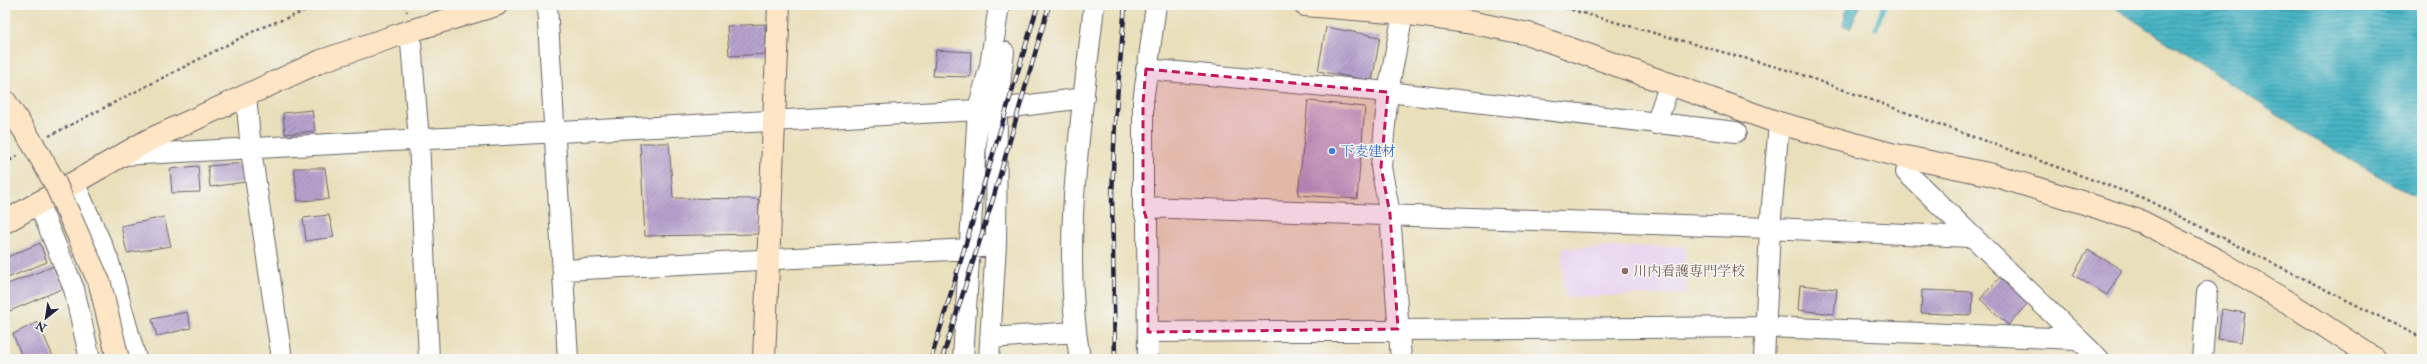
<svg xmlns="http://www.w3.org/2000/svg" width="2427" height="364" viewBox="0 0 2427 364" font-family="'IM FELL Double Pica','Noto Serif JP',serif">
<defs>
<pattern id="water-rules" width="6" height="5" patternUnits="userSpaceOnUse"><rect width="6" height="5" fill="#47b4c4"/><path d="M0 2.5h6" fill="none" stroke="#3b92a0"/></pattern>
<pattern id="building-hatch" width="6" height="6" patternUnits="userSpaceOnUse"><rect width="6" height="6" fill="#b6a2ce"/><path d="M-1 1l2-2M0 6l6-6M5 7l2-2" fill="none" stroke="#9484a8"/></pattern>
</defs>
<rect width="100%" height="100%" fill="#f6f6f2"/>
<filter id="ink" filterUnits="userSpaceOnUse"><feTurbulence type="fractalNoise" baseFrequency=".025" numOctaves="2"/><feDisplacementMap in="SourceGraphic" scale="8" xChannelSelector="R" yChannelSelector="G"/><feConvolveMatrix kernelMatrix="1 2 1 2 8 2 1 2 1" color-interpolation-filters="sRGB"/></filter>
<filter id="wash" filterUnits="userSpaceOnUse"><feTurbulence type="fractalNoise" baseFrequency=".012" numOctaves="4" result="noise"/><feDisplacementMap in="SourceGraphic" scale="16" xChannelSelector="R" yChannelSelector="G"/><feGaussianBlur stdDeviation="0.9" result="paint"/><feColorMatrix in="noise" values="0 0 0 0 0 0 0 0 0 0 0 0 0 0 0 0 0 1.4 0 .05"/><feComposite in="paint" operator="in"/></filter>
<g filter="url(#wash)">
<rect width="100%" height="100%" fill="#e9dfba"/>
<path fill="#e6d2f0" d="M1685,246l2,48 -123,3 -2,-49z"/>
<path fill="url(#water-rules)" stroke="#346b80" d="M1848,5h13l-11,23 -7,-3z
M2111,5h311v196l-113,-65z"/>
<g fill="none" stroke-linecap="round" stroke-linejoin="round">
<path stroke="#47b4c4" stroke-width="5" d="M1876,28l8,-23"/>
</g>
<g id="blocks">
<path fill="url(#building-hatch)" d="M765,24l2,30 -38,2 -2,-30z
M1326,27l54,10 -8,44 -54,-10z
M936,50l35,2 -1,25 -37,-1z
M1308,101l57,6 -8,92 -59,-4z
M312,110l3,21 -30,3 -2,-21z
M640,143h29l4,55 85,1 3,35 -116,2z
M245,163l1,19 -36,5 -2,-21z
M198,166l2,26 -28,1 -2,-24z
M294,168h31l4,31 -31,2z
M329,215l5,22 -28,4 -3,-23z
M164,217l7,29 -44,7 -6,-27z
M40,243l7,19 -42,17v-21z
M2088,250l34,20 -15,25 -34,-20z
M54,266l10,22 -59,25v-28z
M2003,274l28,26 -23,25 -28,-26z
M1800,285l37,4 -3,25 -36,-4z
M1922,290l51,2 -1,23 -51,-2z
M2222,309l23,4 -4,29 -23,-3z
M187,312l4,16 -34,8 -5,-17z
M38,322l16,37h-31l-10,-25z"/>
</g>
</g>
<g filter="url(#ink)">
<use href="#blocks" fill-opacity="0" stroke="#686467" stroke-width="1"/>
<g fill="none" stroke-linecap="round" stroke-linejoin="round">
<defs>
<path id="street" d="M547,5l21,354
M410,31l9,109 10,219
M1146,69l242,23 348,40
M246,95l5,55 31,209
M1656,124l14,-41
M123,155l874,-46 87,-11
M1906,172l193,187
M74,182l34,77 28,100
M38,202l36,87 16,70
M1143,207l627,21 201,9
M564,270l406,-21 26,-5
M1148,332l618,-5 311,12
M990,338l85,-6
M963,359l15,-250 12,-43 9,-61
M989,359l7,-115 1,-135 7,-57
M1080,359c-20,-115 2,-239 14,-354
M1148,359l-1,-138 -4,-14v-105l13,-97
M1401,359l-11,-145 -9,-47 7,-75 15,-79
M1764,359l6,-131 9,-105
M2202,359l5,-67"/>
<path id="secondary" d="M1305,5l98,8 71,10 55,11 250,89 112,31 102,21 85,26 64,21 75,38 77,46 81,53
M5,101l28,43
M5,222l142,-81 174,-80 89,-30 86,-26
M764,359l15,-354"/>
</defs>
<use href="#street" stroke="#686467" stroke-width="22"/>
<use href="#secondary" stroke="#686467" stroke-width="24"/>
<path stroke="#686467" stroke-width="2.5" stroke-dasharray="3 3" stroke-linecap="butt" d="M405,5l2,7
M1554,5l240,67 349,126 279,140
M49,136l211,-108 62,-23
M5,164l13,-9"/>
<use href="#street" stroke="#fff" stroke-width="20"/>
<use href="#secondary" stroke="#fde5c5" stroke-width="22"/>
<defs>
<path id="rail" d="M931,359l107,-354
M942,359l51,-160 56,-194
M1115,359l-3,-162 3,-75 10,-117"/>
</defs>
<use href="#rail" stroke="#22223b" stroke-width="4.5"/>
<use href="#rail" stroke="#f6f6f2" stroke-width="3" stroke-dasharray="9" stroke-linecap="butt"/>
<defs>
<path id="secondary-bridge" d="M33,144l22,39 45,101 18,75"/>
</defs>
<use href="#secondary-bridge" stroke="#686467" stroke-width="24" stroke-linecap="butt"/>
<use href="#secondary-bridge" stroke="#fde5c5" stroke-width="22"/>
</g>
</g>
<path fill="#c2185b" fill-opacity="0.2" stroke="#c2185b" stroke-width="3" stroke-dasharray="8 5" stroke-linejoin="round" d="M1146,69l242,23 -7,75 9,47 8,115 -250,3 -1,-111 -4,-14v-105z"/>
<circle fill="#3f7fe0" stroke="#f6f6f2" stroke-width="1.5" cx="1332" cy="151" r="4"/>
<circle fill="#8d6e63" stroke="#f6f6f2" stroke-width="1.5" cx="1625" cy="271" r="4"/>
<g text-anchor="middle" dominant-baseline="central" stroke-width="3" stroke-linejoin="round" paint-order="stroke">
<g font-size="14" fill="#366cbe" stroke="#f6f6f2" text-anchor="start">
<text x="1340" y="151">下麦建材</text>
</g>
<g font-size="14" fill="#785e54" stroke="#f6f6f2" text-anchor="start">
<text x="1633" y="271">川内看護専門学校</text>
</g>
</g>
<rect width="2427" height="364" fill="none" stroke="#f6f6f2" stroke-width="20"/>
<g transform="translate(46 318) rotate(210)" stroke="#f6f6f2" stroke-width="3" paint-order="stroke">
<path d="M0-3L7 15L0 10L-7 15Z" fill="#22223b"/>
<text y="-6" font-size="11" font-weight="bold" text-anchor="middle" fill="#22223b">N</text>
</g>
</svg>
